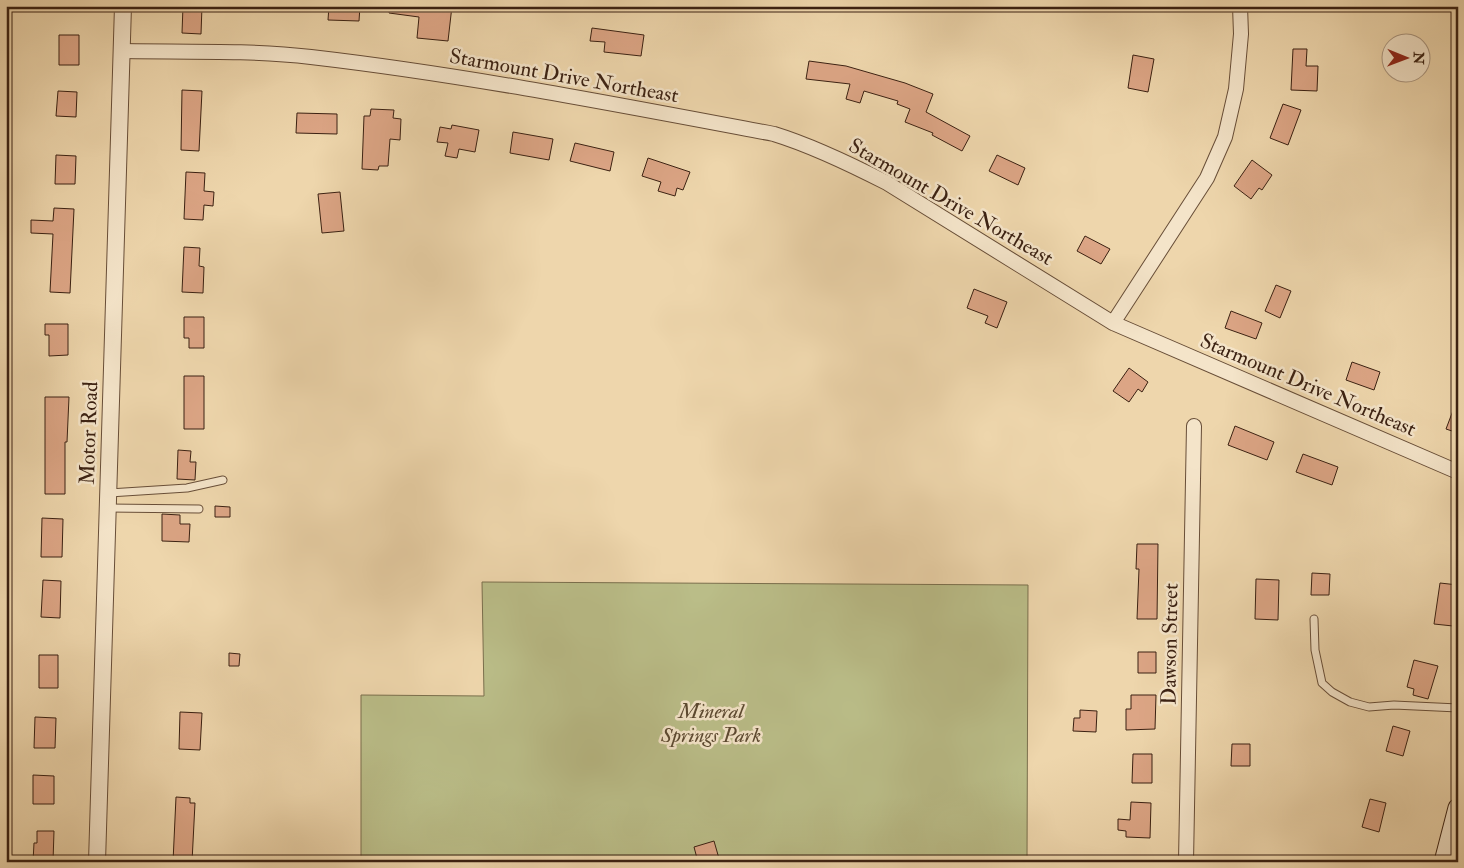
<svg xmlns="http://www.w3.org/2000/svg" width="1464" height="868" viewBox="0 0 1464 868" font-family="'IM FELL Double Pica',serif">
<rect width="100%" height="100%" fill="#eed6ac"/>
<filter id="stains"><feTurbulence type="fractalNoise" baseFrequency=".004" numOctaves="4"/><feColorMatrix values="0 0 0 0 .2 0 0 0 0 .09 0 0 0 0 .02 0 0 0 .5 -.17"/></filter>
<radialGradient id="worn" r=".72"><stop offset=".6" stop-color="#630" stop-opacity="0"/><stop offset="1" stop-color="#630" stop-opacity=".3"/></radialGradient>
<path fill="#babd88" stroke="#7a6f4d" d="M482,582l546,3 -1,277h-666v-167l123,1z"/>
<path fill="#dca585" stroke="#3b2112" d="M183,6h19l-1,28 -19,-1z
M329,6h31l-1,15 -31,-1z
M390,6h62l-4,35 -31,-3 2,-21 -30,-4z
M592,28l52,7 -3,21 -37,-4 1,-10 -15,-1z
M59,35h20v30h-20z
M1293,49h14l-1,17h12l-1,25 -26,-1z
M1133,55l21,4 -6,33 -20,-4z
M809,61l37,5 59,17 28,11 -7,18 44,24 -8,15 -30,-16 1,-2 -28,-11 5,-13 -13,-5 1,-3 -34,-10 -4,12 -14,-4 4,-15 -44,-5z
M182,90l20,1 -3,60 -18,-1z
M58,91l19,1 -1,25 -20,-1z
M1283,104l18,6 -13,35 -18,-7z
M371,109l23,1 -1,8 8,1 -1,21 -10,-1 -2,27h-9l-1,4 -16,-1 2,-53h6z
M297,113l40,1v20l-41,-1z
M452,125l27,5 -4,22 -16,-3 -2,9 -12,-2 3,-13 -11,-1 3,-15 11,2z
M513,132l40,7 -4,21 -39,-7z
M575,143l39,9 -4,19 -40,-10z
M56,155l20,1 -1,28h-20z
M997,155l28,13 -7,17 -29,-14z
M648,158l42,14 -7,18 -6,-2 -2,8 -17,-5 3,-9 -19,-6z
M1252,160l20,15 -10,15 -3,-2 -8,11 -17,-13z
M186,172l19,1 -1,18 10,1 -1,14 -9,-1 -1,15 -19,-1z
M340,192l4,39 -22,2 -4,-39z
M54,208l20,1 -4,84 -20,-1 3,-58 -22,-1v-13l22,1z
M1085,236l25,13 -9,15 -24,-13z
M184,247l16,1 -1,18 5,1 -1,26 -21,-1z
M1276,285l15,6 -11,27 -15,-7z
M974,289l33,13 -10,26 -12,-5 3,-7 -21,-8z
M1231,311l31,12 -6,16 -31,-11z
M184,317h20v31h-15v-10h-5z
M45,324h23v31l-19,1v-21h-4z
M1352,362l28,10 -6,18 -28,-10z
M1129,368l19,14 -6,10 -4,-3 -9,13 -16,-11z
M184,376h20v53h-20z
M45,397h24l-2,45h-2v52h-20z
M1457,400h1v33l-12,-4z
M1235,426l39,16 -7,18 -39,-15z
M178,450l13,1 -1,11h6l-1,18 -18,-1z
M1303,454l35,13 -6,18 -36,-13z
M215,506l15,1v10h-15z
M162,514l18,1v9h10l-1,18 -27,-1z
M42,518l21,1 -1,38h-21z
M1137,544h21l-1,75h-20l2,-50h-3z
M1312,573l18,1 -1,21h-18z
M1256,579l23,1 -1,40 -23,-1z
M43,580l18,1 -1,37 -19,-1z
M1440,583l18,2 -5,41 -19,-2z
M1138,652h18v21h-18z
M229,653l11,1 -1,12h-10z
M39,655h19v33h-19z
M1414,660l24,6 -10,33 -15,-4 1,-6 -7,-2z
M1131,695h25l-1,34 -29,1v-21h5z
M1080,710l17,1 -1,21 -23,-1 1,-13h6z
M180,712l22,1 -2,37 -21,-1z
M35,717l21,1 -1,30h-21z
M1393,726l17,5 -7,25 -17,-5z
M1232,744h18v22h-19z
M1133,754h19v29h-20z
M33,775l21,1v28h-21z
M176,797l14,1v5h5l-3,59h-19z
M1370,799l16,4 -7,29 -17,-5z
M1131,802l20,1 -1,35 -24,-1v-6l-8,-1v-11l12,1z
M37,831h17l-1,31h-20l1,-19h3z
M714,841l6,21h-22l-4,-15z"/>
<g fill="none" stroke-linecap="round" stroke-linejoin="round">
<defs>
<path id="service" d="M109,493l78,-5 36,-8
M108,508l91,1
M1314,619l1,31 7,33 10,9 18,10 19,5 25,-2 64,3"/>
<path id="minor" d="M122,51c63,1 127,-1 189,6 155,18 309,48 463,77 39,12 76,30 113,49l226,140 345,149
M1113,323l94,-145 18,-41 11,-48 5,-55 -1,-28
M1186,862l8,-436"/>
<path id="tertiary" d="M97,862l26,-856"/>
<path id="secondary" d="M1444,862l14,-54"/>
</defs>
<use href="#service" stroke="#684e38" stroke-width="9"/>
<use href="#minor" stroke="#684e38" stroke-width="16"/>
<use href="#tertiary" stroke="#684e38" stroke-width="18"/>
<use href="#secondary" stroke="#3b2112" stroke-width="21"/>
<use href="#service" stroke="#f4e4c9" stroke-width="7"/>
<use href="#minor" stroke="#f4e4c9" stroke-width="14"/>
<use href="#tertiary" stroke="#f4e4c9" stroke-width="16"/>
<use href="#secondary" stroke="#f4e4c9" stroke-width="19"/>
</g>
<g text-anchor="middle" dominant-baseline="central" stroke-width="5" stroke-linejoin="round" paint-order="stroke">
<g font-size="21" fill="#3b2112" stroke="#f4e4c9">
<text transform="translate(564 76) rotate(10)">Starmount Drive Northeast</text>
<text transform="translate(951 202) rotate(30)">Starmount Drive Northeast</text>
<text transform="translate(1308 385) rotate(23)">Starmount Drive Northeast</text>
<text transform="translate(89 433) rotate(-88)">Motor Road</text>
<text transform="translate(1170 644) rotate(-89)">Dawson Street</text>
</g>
<g font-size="21" font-style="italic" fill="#5b4830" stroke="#f4e4c9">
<text x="711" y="711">Mineral<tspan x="711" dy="24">Springs Park</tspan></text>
</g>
</g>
<rect width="1464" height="868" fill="none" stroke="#eed6ac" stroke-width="25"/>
<rect x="8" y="8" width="1449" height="853" fill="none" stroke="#3b2112" stroke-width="2.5"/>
<rect x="12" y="12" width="1439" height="843" fill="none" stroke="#3b2112"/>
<g transform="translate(1406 58) rotate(91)"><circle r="24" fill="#f4e4c9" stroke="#aa9680"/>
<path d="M0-4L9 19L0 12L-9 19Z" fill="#8f2418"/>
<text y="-8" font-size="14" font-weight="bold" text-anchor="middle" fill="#3b2112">N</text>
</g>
<rect width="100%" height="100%" filter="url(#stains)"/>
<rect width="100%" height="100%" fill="url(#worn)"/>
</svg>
